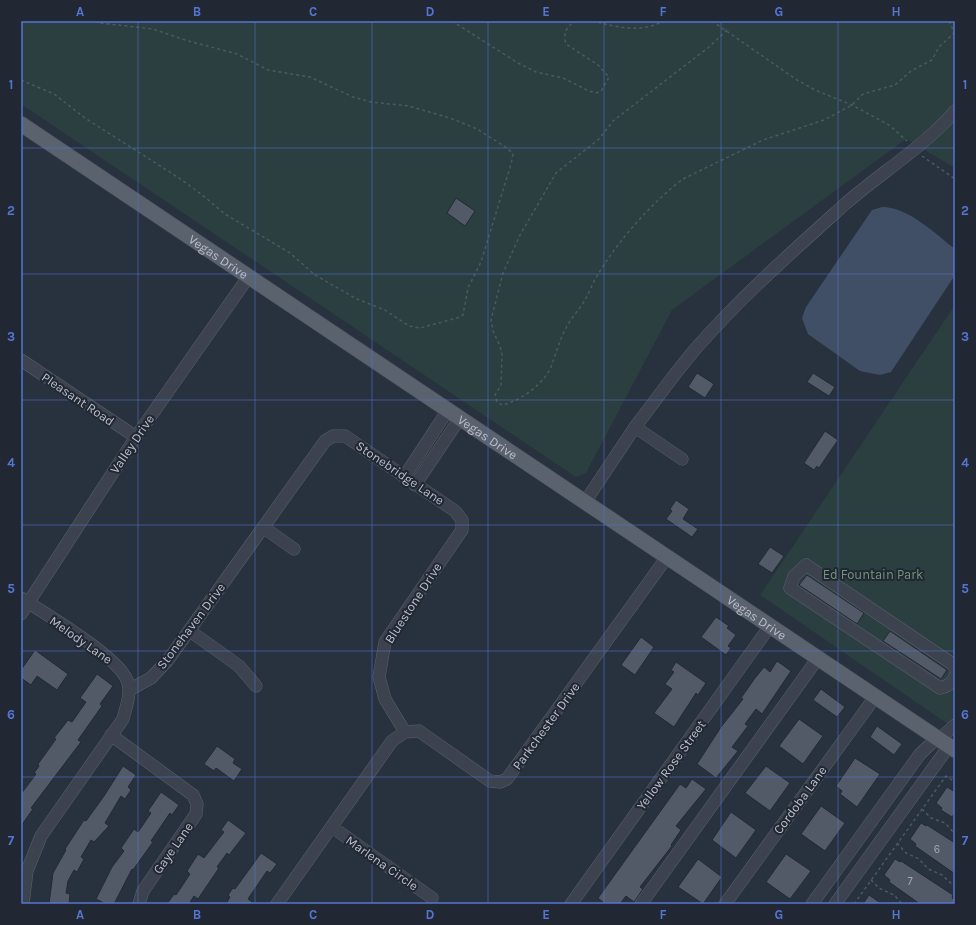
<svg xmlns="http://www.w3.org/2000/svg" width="976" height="925" viewBox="0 0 976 925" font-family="Karla,sans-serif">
<rect width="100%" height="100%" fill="#28313e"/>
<path fill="#2b3e40" d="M21,21h934v147l-49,-29 -234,171 -86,163 -10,4 -555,-373z
M955,305v424l-195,-134z"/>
<path fill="#404f65" d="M882,207c27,0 53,27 73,42v26l-64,97 -11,3 -20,-4 -52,-37 -6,-16 4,-11 66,-97z"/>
<path fill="#525a68" stroke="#232a35" d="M456,198l19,13 -10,15 -18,-13z
M697,373l17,11 -9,14 -17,-11z
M813,373l22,14 -6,9 -22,-14z
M825,431l13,9 -19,28 -2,-2 -3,4 -10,-7z
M676,500l13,9 -6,10 15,10 -6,8 -26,-18 6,-8 -2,-2z
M770,547l14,9 -12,17 -14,-9z
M807,575l57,38 -7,11 -58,-39z
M716,617l13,9 -2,2 9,7 -8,11 3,2 -5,7 -25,-18z
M890,631l57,39 -6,9 -58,-38z
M641,637l13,10 -19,28 -14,-10z
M35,650l33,24 -11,16 -20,-14 -6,9 -10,-7v-8z
M777,661l14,10 -29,43 -6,-5 -11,15 3,2 -16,21 6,4 -22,27 -19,-14 24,-37 22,-28 -2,-1 14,-20 9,-11 6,5z
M676,662l30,21 -8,12 -2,-2 -22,34 -20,-14 18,-24 -7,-5 9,-12 -3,-2z
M97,674l16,12 -13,18 2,2 -24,34 3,2 -50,66 2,1 -12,17v-32l15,-20 -2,-1 5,-7 -1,-2 18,-25 -2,-1 14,-18 4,2 14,-20 -6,-4z
M821,689l24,18 -8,10 -24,-17z
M799,719l24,17 -20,28 -24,-18z
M877,726l25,18 -8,11 -24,-18z
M217,746l18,13 -2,4 9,6 -8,12 -18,-13 -2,3 -10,-7z
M855,758l25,16 -23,33 -17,-13 2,-3 -6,-5z
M123,766l13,9 -8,12 3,3 -6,9 -4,-3 -16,27 4,3 -15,16 -3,-2 -10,17 3,2 -7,13 -3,-2 -6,11 -2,12 4,1 -1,10h-20l4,-31 13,-23 -1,-1 19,-29 2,1 18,-25z
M766,766l24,17 -20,28 -25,-18z
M692,779l14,10 -30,37 5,4 -10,15 1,1 -32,41 3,2 -9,13 -8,-6 -6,8h-15l-7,-6 82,-114 6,4z
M947,787l8,5v21l-3,4 -11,-7 1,-2 -6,-5z
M161,792l18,13 -7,10 -2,-2 -19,28 2,1 -20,28 -1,-1 -18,35h-8l-10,-5 16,-32 12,-16 -3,-3 13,-19 4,3 13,-19 -3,-2z
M821,806l24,17 -20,28 -24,-17z
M731,812l25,18 -20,28 -24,-18z
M228,820l18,13 -17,22 -2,-2 -10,14 2,1 -21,31 -4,-3 -5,8h-22l7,-10 2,1 14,-21 -3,-3 11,-17 6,4 20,-26 -3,-2z
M921,823l5,3 1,-1 28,18v31l-40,-28 1,-2 -6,-5z
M261,853l16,11 -7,9 -3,-2 -19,28 7,5h-29l4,-7 -2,-2 5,-7 2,1z
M786,854l25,17 -21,28 -24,-17z
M698,859l24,18 -19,27 -25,-17z
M895,859l5,3 1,-1 52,34 -1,3 3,2v4h-35l-31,-22 1,-2 -6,-5z
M869,895l13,9h-19z"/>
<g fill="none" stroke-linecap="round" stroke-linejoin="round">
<defs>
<path id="minor" d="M21,360l115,77
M635,427c21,-27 41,-56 63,-81 45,-51 96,-96 146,-141 36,-32 79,-57 111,-94
M404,477l44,-67
M415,485l45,-67
M585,502l50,-75 47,32
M263,527l31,22
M21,598c23,15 102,61 107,85 3,12 -2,24 -5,36l-82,117 -14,35 -4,33
M21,614l115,-177 113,-161
M190,631l49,35 17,20
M955,668l-1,-3 -148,-100 -12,11 -4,12 150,100c7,-1 13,-6 15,-12
M129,690l22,-12 17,-18 157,-219 8,-5h12l110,75 7,9v10l-77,112 -6,35 6,22 20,33
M111,735l82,60 4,9 -1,10 -53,77 -4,13
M332,827l100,71
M277,904l115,-163 13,-9 14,-1 71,50 10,1 7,-3 160,-222
M571,904l199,-278
M641,904l177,-246
M725,904l150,-207
M812,904l108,-150 17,-16 7,-3 11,-10
M835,904l114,-158"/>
<g id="major">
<path id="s1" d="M21,124l934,626"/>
</g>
</defs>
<use href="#minor" stroke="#5a616c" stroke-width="13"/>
<use href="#major" stroke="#464c57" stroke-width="16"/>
<path stroke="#4a5b5e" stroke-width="1.5" stroke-dasharray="3 3" stroke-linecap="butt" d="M452,21l66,42 18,9 27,6 26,13 7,2 5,-2 8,-14 -11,-12 -32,-21c-3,-10 0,-18 10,-23
M592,21c27,6 46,13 72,0
M712,21l85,59 18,10 37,15 37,20 18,16
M949,21l6,13
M727,30l-18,17 -96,74 -14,18 -43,34 -36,62 -17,38 -12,47 2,11 7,15 2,9 -1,30 -6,10 2,7 5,3c18,-4 41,-20 49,-38 5,-13 8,-26 15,-39 5,-10 13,-18 19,-28 4,-7 7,-16 12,-24 20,-34 54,-73 86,-97l80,-39 61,-20 28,-15 11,-11 32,-9 16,-14 21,-11 7,-13 15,-14
M21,80l33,14 31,24 94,60 22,16 24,20 65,39 25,22 42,24 28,11 24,16 11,2 37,-10 6,-3 5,-27 13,-26 30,-98 2,-10 -6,-6 -30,-19 -27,-11 -41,-12 -38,-4 -18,-5 -43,-20 -42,-7 -31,-16 -52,-14 -32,-11 -53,-6 -5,-2
M922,156l33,23
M922,809l9,9 14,5 10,11
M897,843l9,10 13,6 9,10 14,6 13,12
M871,880l8,8 15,7 8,9
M854,904l92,-128 9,6"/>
<use href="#minor" stroke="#3c434e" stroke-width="12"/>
<use href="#major" stroke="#5a626e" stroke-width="15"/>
</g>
<path fill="none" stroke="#5476d3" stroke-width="1" stroke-opacity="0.55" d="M138,21v883M255,21v883M372,21v883M488,21v883M604,21v883M721,21v883M838,21v883M21,148h934M21,274h934M21,400h934M21,525h934M21,651h934M21,777h934"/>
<g text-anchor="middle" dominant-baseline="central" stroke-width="4" stroke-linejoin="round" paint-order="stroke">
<g font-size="11" fill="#9fa6b1">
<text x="937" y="849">6</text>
<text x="910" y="881">7</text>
</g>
<g font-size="13" fill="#b9bfc9" stroke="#212833">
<text stroke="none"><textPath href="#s1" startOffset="238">Vegas Drive</textPath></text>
<text transform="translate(78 399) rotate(34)">Pleasant Road</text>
<text stroke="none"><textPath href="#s1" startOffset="562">Vegas Drive</textPath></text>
<text transform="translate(132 444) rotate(-56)">Valley Drive</text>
<text transform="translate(400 473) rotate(34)">Stonebridge Lane</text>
<text transform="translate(413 603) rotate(-57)">Bluestone Drive</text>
<text stroke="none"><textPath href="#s1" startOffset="886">Vegas Drive</textPath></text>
<text transform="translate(191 626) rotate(-53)">Stonehaven Drive</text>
<text transform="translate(81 640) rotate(35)">Melody Lane</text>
<text transform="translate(546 726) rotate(-54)">Parkchester Drive</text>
<text transform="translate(671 765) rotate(-54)">Yellow Rose Street</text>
<text transform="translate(800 800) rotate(-54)">Cordoba Lane</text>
<text transform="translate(173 848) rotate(-55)">Gaye Lane</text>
<text transform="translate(382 863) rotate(35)">Marlena Circle</text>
</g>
<g font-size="13" fill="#72977b" stroke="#212833">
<text x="873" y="574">Ed Fountain Park</text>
</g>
</g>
<rect width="976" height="925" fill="none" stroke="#212833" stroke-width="44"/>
<rect x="22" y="22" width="932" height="881" fill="none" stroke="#5476d3" stroke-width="1.5"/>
<g font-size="13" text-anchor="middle" font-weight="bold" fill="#5476d3">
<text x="80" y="16">A</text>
<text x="197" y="16">B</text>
<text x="313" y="16">C</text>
<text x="430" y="16">D</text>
<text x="546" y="16">E</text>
<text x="663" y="16">F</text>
<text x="779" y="16">G</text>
<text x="896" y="16">H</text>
<text x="11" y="89">1</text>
<text x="965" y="89">1</text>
<text x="11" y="215">2</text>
<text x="965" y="215">2</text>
<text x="11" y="341">3</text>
<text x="965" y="341">3</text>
<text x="11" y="467">4</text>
<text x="965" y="467">4</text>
<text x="11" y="593">5</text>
<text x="965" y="593">5</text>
<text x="11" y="719">6</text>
<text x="965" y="719">6</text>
<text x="11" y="845">7</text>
<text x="965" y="845">7</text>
<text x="80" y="919">A</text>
<text x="197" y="919">B</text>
<text x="313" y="919">C</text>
<text x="430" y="919">D</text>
<text x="546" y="919">E</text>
<text x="663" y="919">F</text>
<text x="779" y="919">G</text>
<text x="896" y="919">H</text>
</g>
</svg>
